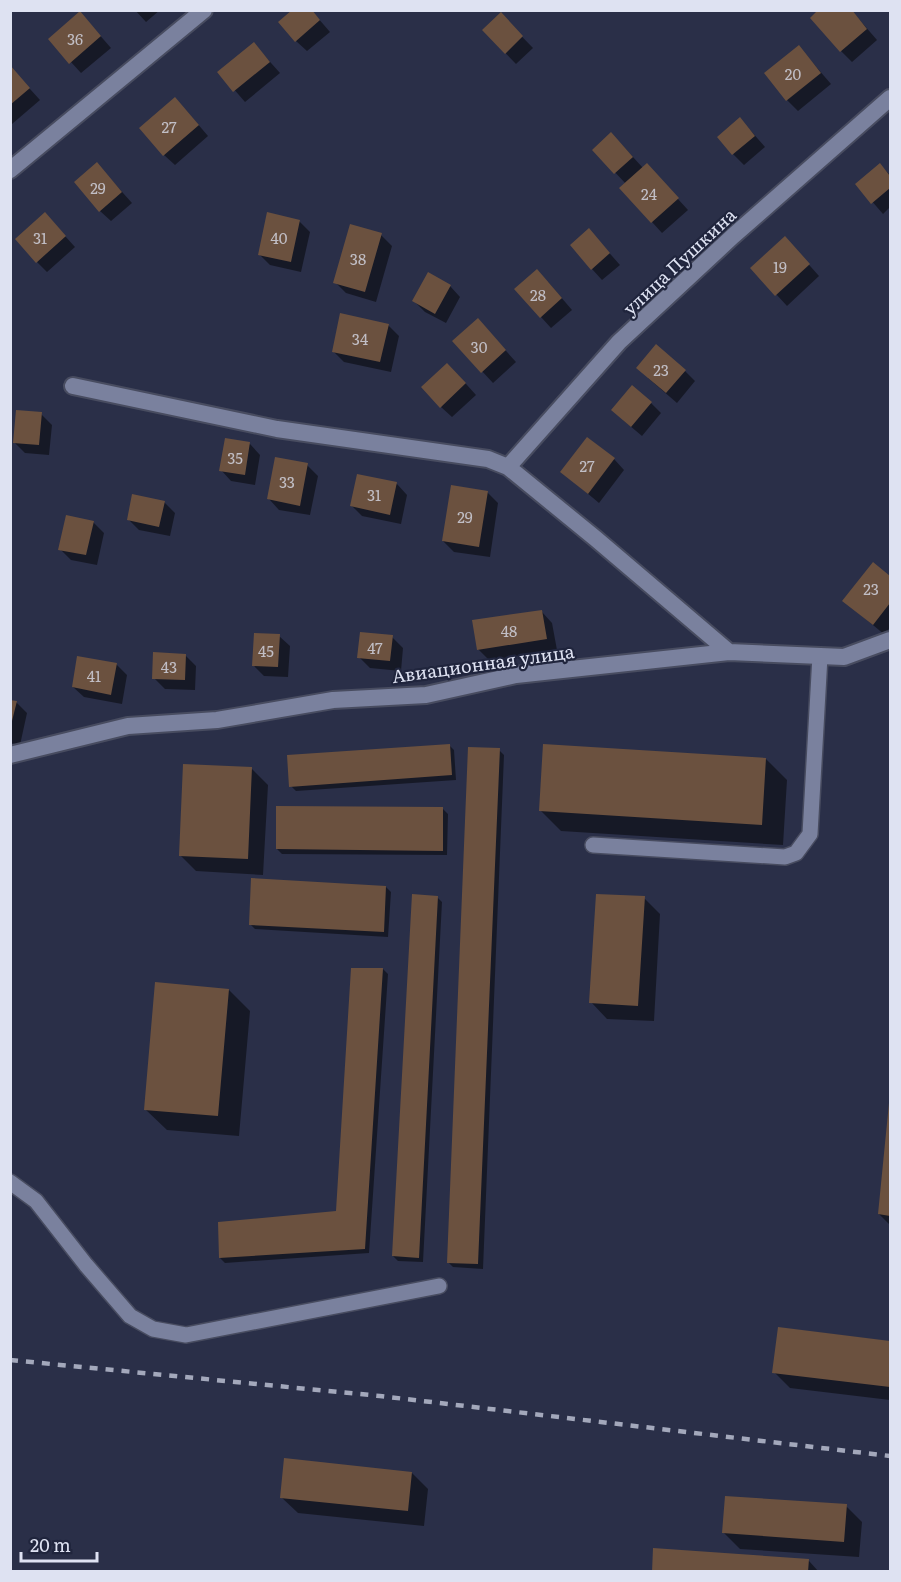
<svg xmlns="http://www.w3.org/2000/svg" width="901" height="1582" viewBox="0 0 901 1582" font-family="Literata,serif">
<rect width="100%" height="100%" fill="#2a2f48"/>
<path fill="#0007" d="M135,10h25l-14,12z
M311,10l19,22 -23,19 -11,-10z
M851,10l26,30 -25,22 -11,-11z
M501,15l32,33 -17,16 -32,-33z
M90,24l21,24 -30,25 -31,-34z
M254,44l26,29 -35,29 -26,-30z
M799,47l32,37 -33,27 -11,-11z
M10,67l30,33 -28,24 -2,-1z
M185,109l23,27 -33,29 -11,-10z
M750,130l15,17 -21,18 -11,-11z
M622,145l21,23 14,8 31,34 -26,23 -10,-11 -26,-38 -32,-34z
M97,164l35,39 -21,18 -11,-10z
M880,165l10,10v32l-7,7 -26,-30z
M299,221l11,11 -9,40 -31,-7 -11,-11z
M55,225l20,22 -28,25 -10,-10z
M589,230l31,35 -18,15 -10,-11z
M381,235l11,11 -16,56 -30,-9 -11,-11z
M795,249l24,27 -32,30 -35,-38z
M548,282l24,28 -21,18 -10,-11z
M450,286l10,11 -14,26 -21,-11 -11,-11z
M388,325l11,11 -8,36 -47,-10 -11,-11z
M488,331l28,31 -23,21 -39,-42z
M685,371l10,10 -18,22 -29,-25z
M458,375l18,20 -24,22 -11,-10z
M651,403l10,10 -19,23 -19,-16z
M41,414l11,11 -3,30 -24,-2 -10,-10z
M250,444l10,11 -5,30 -24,-4 -10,-11z
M614,459l10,11 -25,33 -37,-31z
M307,465l11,11 -8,39 -31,-5 -10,-11z
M397,484l10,11 -6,29 -39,-8 -11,-11z
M487,492l11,11 -8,54 -36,-5 -11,-11z
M164,502l11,11 -5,23 -31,-6 -11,-11z
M93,522l11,11 -7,32 -26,-5 -11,-11z
M873,564l17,13v50l-5,8 -41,-34z
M542,612l10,11 5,27 -68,10 -11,-11z
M279,636l11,10 -2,31 -24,-1 -11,-11z
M392,637l11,11 -2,23 -31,-3 -11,-11z
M186,656l10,10 -1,24 -30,-1 -11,-11z
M116,664l11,11 -5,29 -38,-7 -11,-10z
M10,701l6,1 11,11 -7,32 -10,-2z
M449,745l5,5 2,30 -160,11 -5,-5z
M499,750l5,5 -21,514 -30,-2 -5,-5z
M766,759l21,21 -4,65 -222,-14 -21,-21z
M252,769l16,16 -5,90 -67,-4 -16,-16z
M443,809l5,5 -1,41 -165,-1 -5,-5z
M386,887l5,5 -3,45 -133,-8 -5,-5z
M437,897l5,5 -19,360 -25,-1 -5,-5z
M644,898l16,16 -6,107 -47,-2 -16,-17z
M383,969l5,5 -19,279 -144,10 -5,-5 117,-45z
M229,990l21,21 -11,125 -72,-6 -21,-20z
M890,1102v123l-11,-11z
M779,1329l111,13v58l-100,-12 -16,-16z
M412,1473l16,16 -4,37 -126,-13 -17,-16z
M846,1506l16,16 -3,35 -119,-8 -16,-16z
M809,1561l10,11h-166z"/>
<path fill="#6b513f" d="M292,10h20l8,10 -25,22 -17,-20z
M818,10h34l15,19 -27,23 -30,-34z
M80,11l21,25 -32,28 -21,-25z
M501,12l22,24 -18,18 -23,-24z
M254,42l16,20 -37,30 -16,-20z
M799,45l22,28 -35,28 -22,-28z
M10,65l20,23 -20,17z
M175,97l24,28 -36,31 -24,-28z
M740,117l15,19 -23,19 -15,-18z
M611,132l22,25 -19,17 -22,-24z
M97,162l25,30 -23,20 -25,-30z
M647,163l32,35 -28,25 -32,-35z
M880,163l10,13v12l-19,16 -16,-20z
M45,212l21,24 -30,27 -21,-24z
M267,212l33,8 -9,42 -33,-7z
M350,224l32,9 -17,59 -32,-9z
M589,228l21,25 -19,17 -21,-25z
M785,236l25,28 -35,32 -25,-28z
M537,269l25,29 -22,20 -26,-29z
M428,272l23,13 -16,29 -23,-13z
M340,313l49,11 -9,38 -48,-10z
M478,318l28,32 -25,23 -29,-32z
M656,344l30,26 -20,23 -30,-25z
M447,363l19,20 -26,25 -19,-21z
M632,385l20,17 -21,25 -20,-17z
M16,410l26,2 -3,33 -26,-2z
M587,437l28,21 -27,36 -28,-22z
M225,438l25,4 -5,33 -26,-4z
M275,457l33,6 -8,43 -33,-7z
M357,474l40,8 -7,33 -40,-9z
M451,485l37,6 -9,56 -37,-6z
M132,494l33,7 -6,26 -32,-7z
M66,515l28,6 -8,34 -28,-5z
M873,562l17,14v27l-17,22 -31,-24z
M542,610l5,29 -70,11 -5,-30z
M360,632l33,3 -3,26 -33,-3z
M254,633l26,1 -2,33 -26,-1z
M153,652l33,2 -1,26 -33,-1z
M77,656l40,7 -6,32 -39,-8z
M10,700l7,1 -6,24h-1z
M450,744l2,31 -163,12 -2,-32z
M543,744l223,14 -4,67 -223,-14z
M468,747l32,1 -22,516 -31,-1z
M183,764l69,3 -4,92 -69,-3z
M276,806l167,1v44l-167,-2z
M251,878l135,8 -2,46 -135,-7z
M412,894l26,2 -19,362 -27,-2z
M596,894l49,2 -7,110 -49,-3z
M351,968h32l-18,281 -146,9 -1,-36 118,-11z
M155,982l74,7 -11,127 -74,-6z
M889,1103h1v113l-12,-2z
M778,1327l112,14v46l-118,-14z
M284,1458l128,14 -4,39 -128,-13z
M725,1496l122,8 -3,38 -122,-9z
M653,1548l156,11 -1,13h-156z"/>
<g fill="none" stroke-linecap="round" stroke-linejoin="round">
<defs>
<path id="service" d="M593,845l192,12 11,-4 14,-19 10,-178
M10,1182l26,19 50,64 44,51 23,13 33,6 253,-49"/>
<path id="minor" d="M10,170l194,-160
M73,386l204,43 211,30 20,8 87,71 134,114
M508,467l111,-125 114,-106 157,-138
M10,755l118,-29 89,-6 116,-20 93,-5 90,-20 213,-23 115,5 46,-17"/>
</defs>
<use href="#service" stroke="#484c60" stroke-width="18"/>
<use href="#minor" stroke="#484c60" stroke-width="20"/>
<use href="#service" stroke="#7a819e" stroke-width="15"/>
<use href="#minor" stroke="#7a819e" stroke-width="16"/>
<path stroke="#a3a8bb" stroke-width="4.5" stroke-dasharray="8 8" stroke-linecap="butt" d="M10,1360l370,36 510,60"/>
</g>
<g text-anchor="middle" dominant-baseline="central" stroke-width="4.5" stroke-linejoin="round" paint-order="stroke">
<g font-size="15" fill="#c1bec5">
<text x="75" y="38">36</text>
<text x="793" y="73">20</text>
<text x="169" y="126">27</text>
<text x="98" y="187">29</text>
<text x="649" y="193">24</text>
<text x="40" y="237">31</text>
<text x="279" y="237">40</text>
<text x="358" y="258">38</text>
<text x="780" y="266">19</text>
<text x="538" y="294">28</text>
<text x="360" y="338">34</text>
<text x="479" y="346">30</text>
<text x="661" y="369">23</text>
<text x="235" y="457">35</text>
<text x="587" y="465">27</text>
<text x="287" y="481">33</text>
<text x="374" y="494">31</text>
<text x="465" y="516">29</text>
<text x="871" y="588">23</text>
<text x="509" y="630">48</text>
<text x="375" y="647">47</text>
<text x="266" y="650">45</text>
<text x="169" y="666">43</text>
<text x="94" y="675">41</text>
</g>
<g font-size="18" fill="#dee2f2" stroke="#20253d">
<text transform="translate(679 261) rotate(-43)">улица Пушкина</text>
<text transform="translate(483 663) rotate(-8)">Авиационная улица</text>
</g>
</g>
<rect width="901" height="1582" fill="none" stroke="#dee2f2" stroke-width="24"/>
<path d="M21 1552v9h76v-9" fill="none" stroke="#dee2f2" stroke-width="3"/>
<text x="30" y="1552" font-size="18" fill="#dee2f2" stroke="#20253d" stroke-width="4.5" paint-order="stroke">20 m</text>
</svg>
